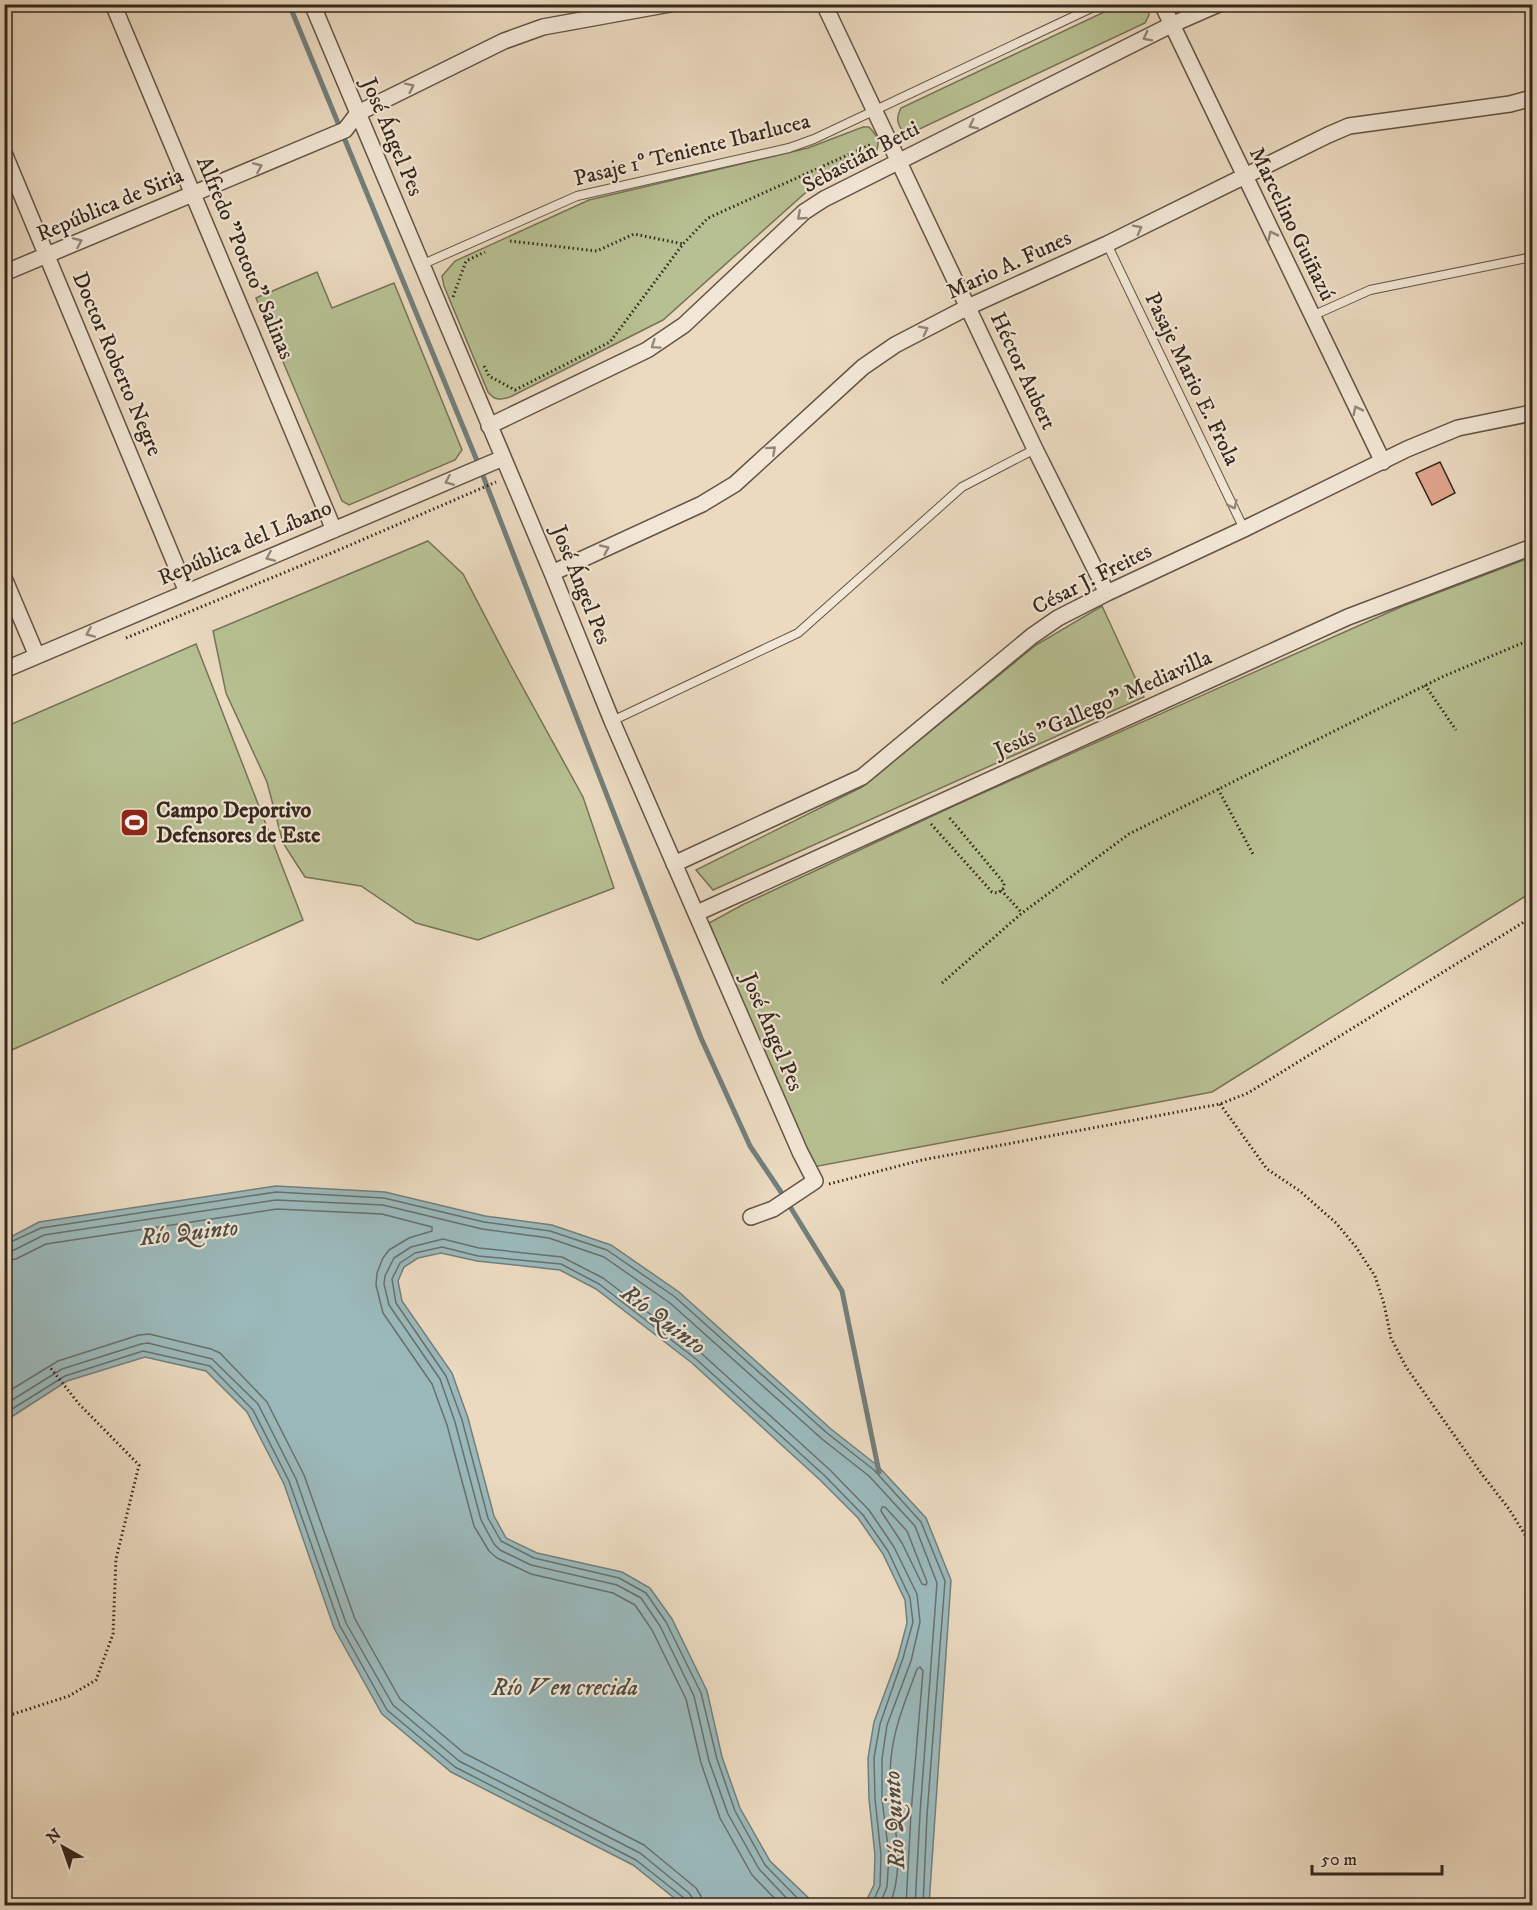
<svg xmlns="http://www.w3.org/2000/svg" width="1537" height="1910" viewBox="0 0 1537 1910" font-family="'IM FELL DW Pica',serif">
<rect width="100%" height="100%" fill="#ebdac0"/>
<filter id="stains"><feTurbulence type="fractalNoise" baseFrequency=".00333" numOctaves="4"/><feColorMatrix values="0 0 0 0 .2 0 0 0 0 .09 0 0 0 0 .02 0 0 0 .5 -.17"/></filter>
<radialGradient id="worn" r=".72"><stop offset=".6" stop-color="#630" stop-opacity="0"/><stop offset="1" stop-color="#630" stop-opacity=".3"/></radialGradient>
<path fill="#b7c092" stroke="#767458" stroke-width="1.5" d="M1121,4l27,1 1,10 -4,8 -234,110 -8,-1c-6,-9 -7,-14 -2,-24z
M863,127h6c9,9 12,16 6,27l-53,24 -159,142 -153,77c-10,3 -15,4 -22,-5l-44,-106 -2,-10 13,-15 134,-61 219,-52z
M317,272l15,36 62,-25 68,167 -7,10 -106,45 -7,-4 -86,-203z
M428,541l35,33 48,92 72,131 31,91 -136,52 -62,-17 -55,-37 -56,-9 -22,-34 -16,-61 -41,-89 -13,-62z
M1532,557v335l-320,200 -399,75 -104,-244 35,-19 214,-100 445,-198z
M1102,606l42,91 -431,193 -17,-20 166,-83 174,-142z
M196,644l107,276 -298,133v-326z"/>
<path fill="#9bb9bb" stroke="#727f7c" stroke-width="1.5" d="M276,1186l109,6 100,24 67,9 59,20 68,47 152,137 47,37 48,52 25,62 -22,325h-65l10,-20 1,-30 -6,-56 -1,-41 6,-36 24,-65 9,-34 -2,-23 -22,-46 -25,-36 -38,-38 -128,-117 -96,-74 -36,-19 -83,-9 -36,-8 -23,5 -14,9 -6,14 4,20 50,72 16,45 26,98 12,22 31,15 85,19 28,16 22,31 35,72 15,66 18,51 30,53 46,44h-133l-50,-40 -182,-93 -69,-58 -48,-86 -50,-144 -37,-72 -41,-41 -61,-14 -78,24 -62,40v-181l34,-18z"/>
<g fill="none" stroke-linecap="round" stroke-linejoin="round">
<path stroke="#68706c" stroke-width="1.5" d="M4,1245l37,-17 235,-36 108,6 100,24 66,9 57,19 68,47 152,136 47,37 47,52 24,59 -18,234 -4,91
M4,1252l8,-1 32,-16 232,-35 107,5 99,24 67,9 55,19 66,46 152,136 47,37 46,50 22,57 -17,231 -5,92
M4,1261l12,-2 30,-15 231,-35 105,5 50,13v4l-23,7 -20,12 -6,8 -6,15 -1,12 7,28 49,71 15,41 27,101 15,25 8,7 34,16 82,19 22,12 17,25 34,69 15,64 19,55 32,57 30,31
M4,1394l54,-33 81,-26 10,-1 62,15 9,4 47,49 37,73 51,144 45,80 64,54 180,92 52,43 5,8 2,10
M4,1405l58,-36 79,-25 7,-1 64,16 46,45 38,75 50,144 47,82 66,56 181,92 49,40 4,6 1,7
M4,1414l61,-38 78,-25 67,15 43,44 36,71 51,145 47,84 68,57 181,93 48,38 2,8
M882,1507h3l22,24 20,51 -1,3 -4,-1 -20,-41 -21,-32z
M794,1906l-35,-37 -31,-55 -19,-53 -15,-65 -34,-70 -19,-28 -24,-13 -86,-20 -31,-15 -6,-6 -13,-24 -26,-98 -15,-43 -51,-74 -5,-21 1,-8 9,-18 17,-11 32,-8 36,9 83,9 41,21 98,75 129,117 39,40 25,37 23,47 3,28 -9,39 -24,64 -5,34v40l7,56 -2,32 -8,19
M805,1906l-40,-41 -30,-54 -18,-52 -16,-66 -35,-71 -20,-29 -27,-15 -85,-20 -33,-17 -13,-23 -26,-98 -16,-44 -50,-73 -4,-24 8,-16 15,-10 27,-6 36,9 83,8 38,20 97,75 129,117 38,39 25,36 22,47 3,24 -10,36 -23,66 -6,34 1,41 6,56 -1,31 -9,20
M889,1906c21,-47 -3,-99 2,-148 3,-31 15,-59 26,-89l3,-2 3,4 -12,142 -5,93"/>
<path stroke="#727f7c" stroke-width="5" d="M289,4l191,464 221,570 49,108 31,46 61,99 37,181"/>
</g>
<path fill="#e1a68e" stroke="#34271d" stroke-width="1.5" d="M1440,462l15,31 -23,12 -16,-32z"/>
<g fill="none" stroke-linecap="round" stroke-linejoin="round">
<defs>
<path id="service" d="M1107,244l137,285
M421,265l156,-69 212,-48 25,-9 286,-135
M1312,316l58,-26 162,-33
M612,721l186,-88 164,-146 73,-38"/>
<path id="minor" d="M113,4l221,526
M312,4l240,569 60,148 188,431 15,29 -42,28 -22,8
M824,4l211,445 72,144
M1162,4l221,458
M4,153l183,439
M4,273l341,-143 13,-17 146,-72 39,-14 127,-23
M489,426l158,-76 37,-25 120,-113 20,-13 347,-174 48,-21
M552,573l150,-69 33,-20 128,-117 32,-22 73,-38 139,-63 221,-109 21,-9 161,-22 22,-6
M4,578l33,78
M4,670l499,-212
M674,864l188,-87 170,-141 26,-18 49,-25 137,-64 163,-80 51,-21 74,-15
M697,913l651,-296 184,-70"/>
</defs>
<use href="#service" stroke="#625446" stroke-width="10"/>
<use href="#minor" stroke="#625446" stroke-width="18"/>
<path stroke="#34271d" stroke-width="3" stroke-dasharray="1.5 3" stroke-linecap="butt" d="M510,241l87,10 37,-17 49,10
M453,297l13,-36 19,-9
M484,366l5,10 26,14 95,-48 73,-98 25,-26 164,-74
M126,638l208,-86 162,-70
M1425,685l31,45
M1218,789l36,67
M931,824l61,68 6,1 6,-5v-5l-56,-67
M1001,890l21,23
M942,983l80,-70 107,-79 315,-158 88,-37
M1220,1104l47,65 33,22 36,32 20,24 19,29 9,28 7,34 15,29 75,106 28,36 23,37
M829,1184l93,-24 298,-56 28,-11 284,-176
M4,1717l65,-21 27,-16 17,-46 3,-75 23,-94 -60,-61 -30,-38"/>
<use href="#service" stroke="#f2e7d6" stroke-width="8"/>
<use href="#minor" stroke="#f2e7d6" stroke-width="15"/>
</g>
<defs><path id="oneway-chevron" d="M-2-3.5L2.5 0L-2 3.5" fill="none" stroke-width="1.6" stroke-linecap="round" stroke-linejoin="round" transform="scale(1.5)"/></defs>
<g stroke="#93877a">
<use href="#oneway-chevron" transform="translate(1147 37) rotate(153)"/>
<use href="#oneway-chevron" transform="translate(410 87) rotate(-26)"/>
<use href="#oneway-chevron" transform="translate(973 125) rotate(153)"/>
<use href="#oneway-chevron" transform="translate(258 167) rotate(-23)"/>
<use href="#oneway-chevron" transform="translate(801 216) rotate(139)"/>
<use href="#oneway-chevron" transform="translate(1138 229) rotate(-27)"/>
<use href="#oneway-chevron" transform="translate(1272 235) rotate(-116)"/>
<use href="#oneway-chevron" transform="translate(78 242) rotate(-23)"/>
<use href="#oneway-chevron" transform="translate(924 330) rotate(-27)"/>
<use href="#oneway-chevron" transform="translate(655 345) rotate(146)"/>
<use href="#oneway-chevron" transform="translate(1357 410) rotate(-116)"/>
<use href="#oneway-chevron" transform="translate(772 450) rotate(-42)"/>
<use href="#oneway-chevron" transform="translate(449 481) rotate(157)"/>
<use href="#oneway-chevron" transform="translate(1233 505) rotate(64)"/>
<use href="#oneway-chevron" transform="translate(605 549) rotate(-25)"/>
<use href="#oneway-chevron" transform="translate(270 557) rotate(157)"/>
<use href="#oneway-chevron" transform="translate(90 633) rotate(157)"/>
</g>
<defs>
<symbol id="stadium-square" viewBox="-11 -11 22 22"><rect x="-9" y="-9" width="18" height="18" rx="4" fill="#8f2418" stroke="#f2e7d6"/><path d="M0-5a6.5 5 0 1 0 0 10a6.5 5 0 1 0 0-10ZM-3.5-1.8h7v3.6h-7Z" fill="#fff"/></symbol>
</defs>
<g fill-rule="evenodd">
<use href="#stadium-square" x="118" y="806" width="33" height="33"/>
</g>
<g text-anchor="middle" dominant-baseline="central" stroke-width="4.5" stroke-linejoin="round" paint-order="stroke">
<g font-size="22" fill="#34271d" stroke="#f2e7d6">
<text transform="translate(392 137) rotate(67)">José Ángel Pes</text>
<text transform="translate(692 150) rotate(-14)">Pasaje 1º Teniente Ibarlucea</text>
<text transform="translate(861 157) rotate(-28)">Sebastián Betti</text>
<text transform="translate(110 205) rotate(-23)">República de Siria</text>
<text transform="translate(1292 224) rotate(64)">Marcelino Guiñazú</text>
<text transform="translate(245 258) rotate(67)">Alfredo "Pototo" Salinas</text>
<text transform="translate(1009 265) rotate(-25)">Mario A. Funes</text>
<text transform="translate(117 364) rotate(67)">Doctor Roberto Negre</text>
<text transform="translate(1023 371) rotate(65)">Héctor Aubert</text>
<text transform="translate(1192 379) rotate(64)">Pasaje Mario E. Frola</text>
<text transform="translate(245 543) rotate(-23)">República del Líbano</text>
<text transform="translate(1092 579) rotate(-27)">César J. Freites</text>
<text transform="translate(581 585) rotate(68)">José Ángel Pes</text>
<text transform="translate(1103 704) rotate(-24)">Jesús "Gallego" Mediavilla</text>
<text transform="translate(772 1032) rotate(67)">José Ángel Pes</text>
</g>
<g font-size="22" font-weight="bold" fill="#34271d" stroke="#f2e7d6" text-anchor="start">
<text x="156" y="810">Campo Deportivo<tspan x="156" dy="25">Defensores de Este</tspan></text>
</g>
<g font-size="24" font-style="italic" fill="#4e4c44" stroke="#f2e7d6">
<text transform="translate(189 1233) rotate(-6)">Río Quinto</text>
<text transform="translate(663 1320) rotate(37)">Río Quinto</text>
<text x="565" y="1688">Río V en crecida</text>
<text transform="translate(895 1820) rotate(-93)">Río Quinto</text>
</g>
</g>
<rect width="1537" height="1910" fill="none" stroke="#ebdac0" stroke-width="24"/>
<rect x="6" y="6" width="1525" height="1898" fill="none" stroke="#34271d" stroke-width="3"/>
<rect x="12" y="12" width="1513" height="1886" fill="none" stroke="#34271d" stroke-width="1.5"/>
<g transform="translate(63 1847) rotate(320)" stroke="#f2e7d6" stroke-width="4.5" paint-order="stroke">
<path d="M0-4.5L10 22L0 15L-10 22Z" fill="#34271d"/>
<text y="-9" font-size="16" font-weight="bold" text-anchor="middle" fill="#34271d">N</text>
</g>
<path d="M1312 1865v9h130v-9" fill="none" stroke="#34271d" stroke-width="3"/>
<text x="1321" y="1865" font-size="18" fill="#34271d" stroke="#f2e7d6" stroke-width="4.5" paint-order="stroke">50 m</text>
<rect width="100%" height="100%" filter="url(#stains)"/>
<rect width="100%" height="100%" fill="url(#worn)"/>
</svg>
